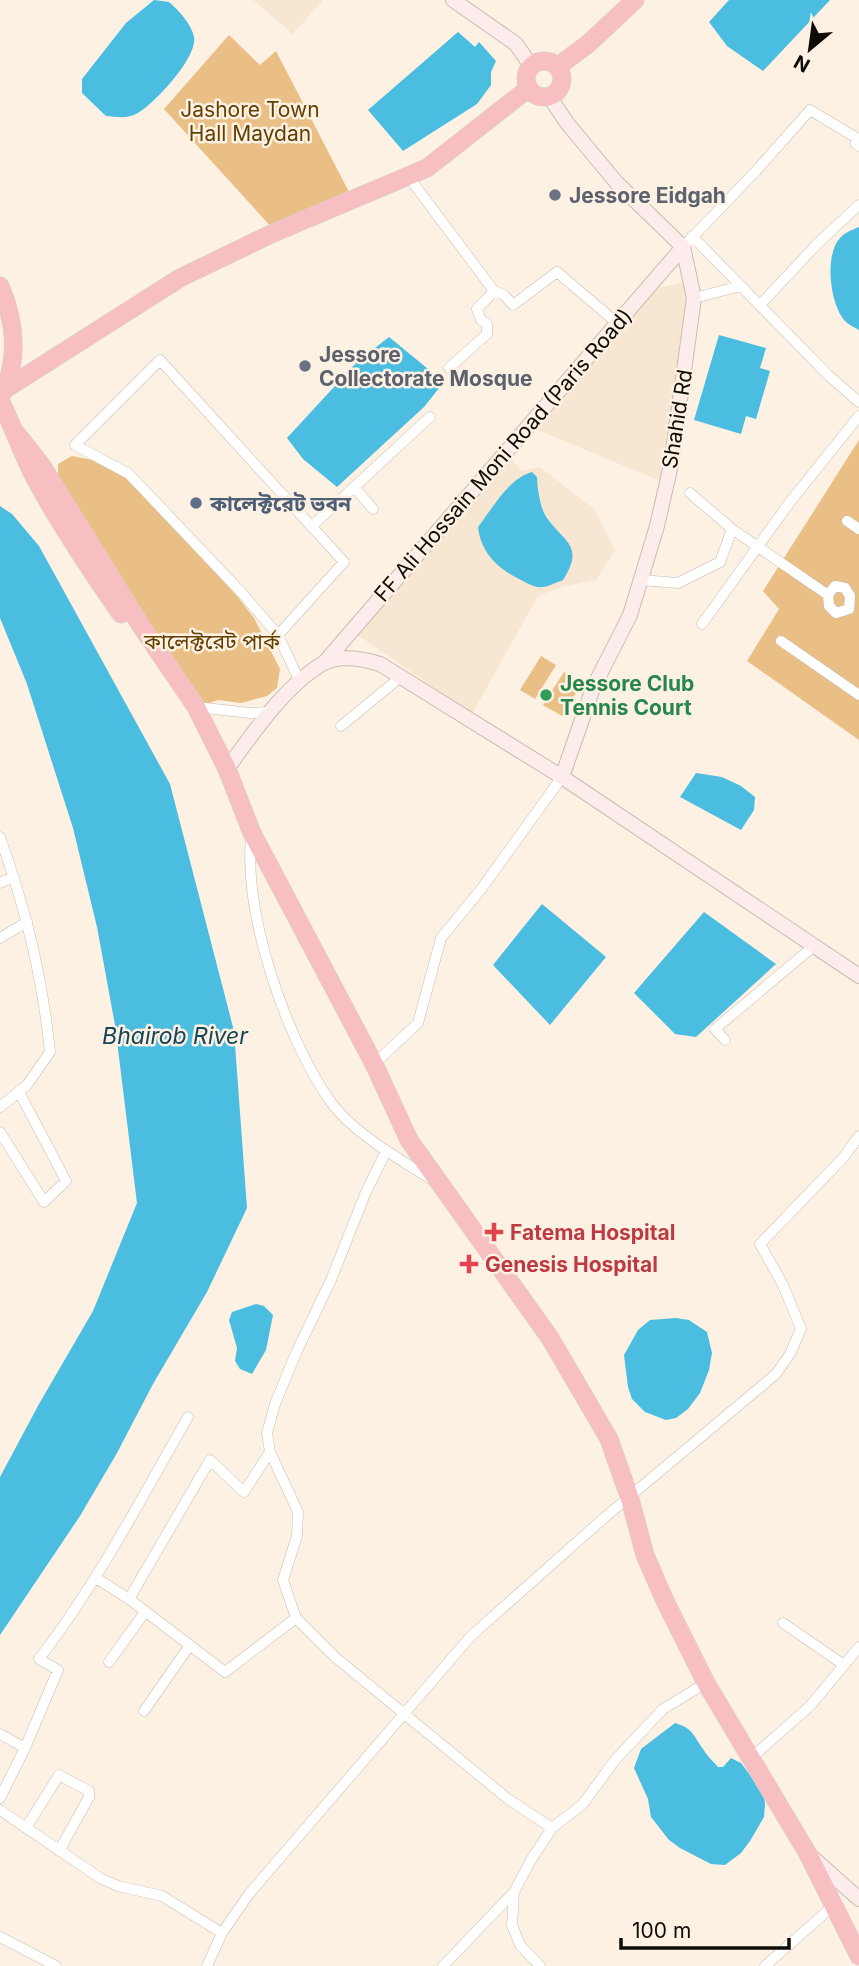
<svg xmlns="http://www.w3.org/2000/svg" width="859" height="1966" viewBox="0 0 859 1966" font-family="Inter,'Noto Sans Bengali',sans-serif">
<rect width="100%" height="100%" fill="#fcf1e3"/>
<path fill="#f6e6d2" d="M253,0h70l-30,34z
M682,283l6,6 2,10 -29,182 -126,-52 122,-141z
M507,455l15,16 18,-4 54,42 21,41 -19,30 -35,7 -23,9 -66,118 -117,-81z"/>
<path fill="#e9bf85" d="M229,35l31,30 16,-14 73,141 -76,37 -109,-120z
M859,440v300l-112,-79 32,-52 -16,-18z
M72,456l20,4 33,16 112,120 17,22 26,51 -3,19 -10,8 -26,7 -23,-3 -9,3 -13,1 -138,-223v-17z
M541,656l15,9 -21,34 -15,-9z
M564,672l18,11 -20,33 -19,-11z"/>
<path fill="#4abde0" d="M154,0l15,2c10,9 22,21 25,35 4,20 -39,66 -56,76 -10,6 -21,4 -32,3l-24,-23v-14l44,-56z
M729,0h101l-67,71 -36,-25 -18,-24z
M458,32l17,15 4,-5 17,19 -5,11v13l-14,19 -74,47 -35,-41z
M859,227v103c-5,-3 -10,-5 -14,-9 -15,-16 -21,-66 -5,-83 5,-6 12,-8 19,-11z
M719,335l47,13 -6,20 10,3 -14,48 -10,-3 -5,18 -47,-14z
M389,337l55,45 -20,25 -87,80 -34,-28 -16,-21 70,-76z
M532,472l5,5c0,10 3,29 8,38 17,27 41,29 18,65 -6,2 -15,7 -21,7 -7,1 -15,-4 -21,-7 -23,-11 -40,-27 -43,-53 14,-18 31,-49 54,-55z
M0,506l12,8 27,32 131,238 64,247 13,177 -40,84 -54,92 -36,69 -37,63 -80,119v-158l39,-73 54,-93 44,-108 -22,-178 -18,-98 -24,-99 -46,-144 -27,-66z
M696,773l26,4 19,9 14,11 -1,13 -13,20 -61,-33z
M542,904l64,53 -56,68 -57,-60z
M704,912l72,52 -80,73 -21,-3 -41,-41z
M256,1304l8,2 9,9 -7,35 -14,24 -12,-5 -5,-8 2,-13 -8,-28 3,-8z
M676,1318l13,2 18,12 5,21 -3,17 -9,23 -12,16 -12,9 -10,2 -21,-8 -13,-13 -4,-12 -4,-32 14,-25 12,-10z
M675,1723c19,6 17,11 28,26 4,7 10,12 15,18h5l8,-9 10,5 23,31 1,11 -1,12 -14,24 -9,12 -16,12 -14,-1 -31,-16 -11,-8 -18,-23 -3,-18 -14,-31 7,-19z"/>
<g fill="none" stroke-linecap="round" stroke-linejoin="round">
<defs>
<path id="street" d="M408,176l86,115
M692,236l137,140 30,26
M683,247l73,-76 54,-61 45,27 1,7 3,2
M694,298l47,-12
M760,305l57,-61 42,-39
M449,368l38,-34v-10l-6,-4 -4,-11 17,-18 10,4 9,10 44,-33 60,51
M354,487l19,22
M690,493l42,36 96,66
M847,521l12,8
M312,526l118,-109
M641,580l37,3 42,-21 12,-33
M835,586l10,2 5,8 -1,13 -13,4 -7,-7 -1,-11z
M702,624l88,-122 69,-86
M278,635l66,-73 -184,-202 -85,85 54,29 112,118 37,43 22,47
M781,641l78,54
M196,707l54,6 20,-1
M341,726l61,-50
M0,837c26,73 42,138 50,215l-23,33 -27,22
M251,837c-7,78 34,199 79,264 23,32 68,57 101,78
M0,883l14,-6
M0,938l27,-16
M725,1040l-10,-11 99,-83
M374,1064l44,-41 23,-85 41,-50 80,-111
M0,1132l44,70 22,-21 -47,-89
M386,1151l-20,41 -35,88 -35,73 -21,51 -8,29 3,19 28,60 -1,24 -14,44 13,38 39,39 173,142 44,29
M96,1578l33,21 96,73 71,-54
M129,1599l81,-139 34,32 26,-40
M783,1623l61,42
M109,1662l36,-50
M144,1711l46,-66
M0,1734l25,14
M750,1759l60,-53 49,-59
M0,1798l25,-50 33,-78 -19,-11c58,-75 102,-160 149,-242
M0,1810l100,68 18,8 44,10 60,37
M26,1828l33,-53 30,16v6l-30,54
M0,1937l56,29
M207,1966l15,-33 27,-39 222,-258 133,-118 172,-144 14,-20 11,-25 -18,-44 -23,-41 83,-86 16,-22
M443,1966l71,-74
M540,1966l-20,-21 -8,-20 2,-33 17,-32 21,-32 31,-24 32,-44 48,-51 43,-26
M765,1966l68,-60"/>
<path id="secondary" d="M453,0l63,44 15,22
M549,96l18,27 49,59 67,65 11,51 -23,167 -14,61 -27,89 -37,73 -31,89
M324,663l359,-416
M227,769c25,-35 57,-82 95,-105 17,-10 41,-5 58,0l182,113 297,199
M813,1858l46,41"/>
<path id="highway" d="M526 79a18 18 0 1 1 36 0a18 18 0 1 1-36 0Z
M557,67l31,-23 47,-44
M0,286c15,35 19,69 4,105
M4,390l176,-112 91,-44 156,-66 102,-80
M0,400c13,26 22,54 36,80 25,46 55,91 85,134
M17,434l25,32 97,157 57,84 31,62 25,64 122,231 35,76 141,198 59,101 21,60 15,56 20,46 41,82 102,171 51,102"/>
</defs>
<use href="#street" stroke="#c7bdaf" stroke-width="11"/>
<use href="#secondary" stroke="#c7bdaf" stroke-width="16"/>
<use href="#highway" stroke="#d4d3d2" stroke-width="19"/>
<use href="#street" stroke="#fff" stroke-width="10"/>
<use href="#secondary" stroke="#fdecec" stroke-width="14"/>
<use href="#highway" stroke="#f7bfc1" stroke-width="18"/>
</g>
<g fill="#6b7280" stroke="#fcf1e3" stroke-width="2.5">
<circle cx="555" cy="195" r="7"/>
<circle cx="305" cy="366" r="7"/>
</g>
<circle fill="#5c6f8a" stroke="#fcf1e3" stroke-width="2.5" cx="196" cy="503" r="7"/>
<circle fill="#2e9e5b" stroke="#fcf1e3" stroke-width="2.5" cx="546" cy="695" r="7"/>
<g fill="#e0444e" stroke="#fcf1e3" stroke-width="2.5">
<path d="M490.5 1221.5h7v7h7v7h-7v7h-7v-7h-7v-7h7z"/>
<path d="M465.5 1253.5h7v7h7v7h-7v7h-7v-7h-7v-7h7z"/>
</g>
<g text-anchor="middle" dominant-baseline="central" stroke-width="5" stroke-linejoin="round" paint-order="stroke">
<g font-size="21" fill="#623f00" stroke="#fcf1e3">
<text x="250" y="109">Jashore Town<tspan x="250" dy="24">Hall Maydan</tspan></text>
<text x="212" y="641">কালেক্টরেট পার্ক</text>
</g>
<g font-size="21" font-weight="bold" fill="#5b616d" stroke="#fcf1e3" text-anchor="start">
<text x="569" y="195">Jessore Eidgah</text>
<text x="319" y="354">Jessore<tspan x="319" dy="24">Collectorate Mosque</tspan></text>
</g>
<g font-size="21" fill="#0f0c07" stroke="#fcf1e3">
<text transform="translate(677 419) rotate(-81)">Shahid Rd</text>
<text transform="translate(503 455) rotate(-49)">FF Ali Hossain Moni Road (Paris Road)</text>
</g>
<g font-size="21" font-weight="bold" fill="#4e5e75" stroke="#fcf1e3" text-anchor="start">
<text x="210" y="503">কালেক্টরেট ভবন</text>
</g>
<g font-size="21" font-weight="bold" fill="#27864d" stroke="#fcf1e3" text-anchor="start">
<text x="560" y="683">Jessore Club<tspan x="560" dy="24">Tennis Court</tspan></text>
</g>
<g font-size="21" font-weight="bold" fill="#be3a42" stroke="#fcf1e3" text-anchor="start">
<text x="510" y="1232">Fatema Hospital</text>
<text x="485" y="1264">Genesis Hospital</text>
</g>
<g font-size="23" font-style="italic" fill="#154655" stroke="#fcf1e3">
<text x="175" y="1036">Bhairob River</text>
</g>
</g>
<g transform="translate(810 49) rotate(209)" stroke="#fcf1e3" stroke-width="5" paint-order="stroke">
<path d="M0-5L12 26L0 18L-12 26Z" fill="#0f0c07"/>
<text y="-10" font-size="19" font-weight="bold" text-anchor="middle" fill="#0f0c07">N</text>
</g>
<path d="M621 1938v10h168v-10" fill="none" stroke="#0f0c07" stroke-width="3.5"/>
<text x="632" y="1938" font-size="21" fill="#0f0c07" stroke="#fcf1e3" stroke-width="5" paint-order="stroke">100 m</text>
</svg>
